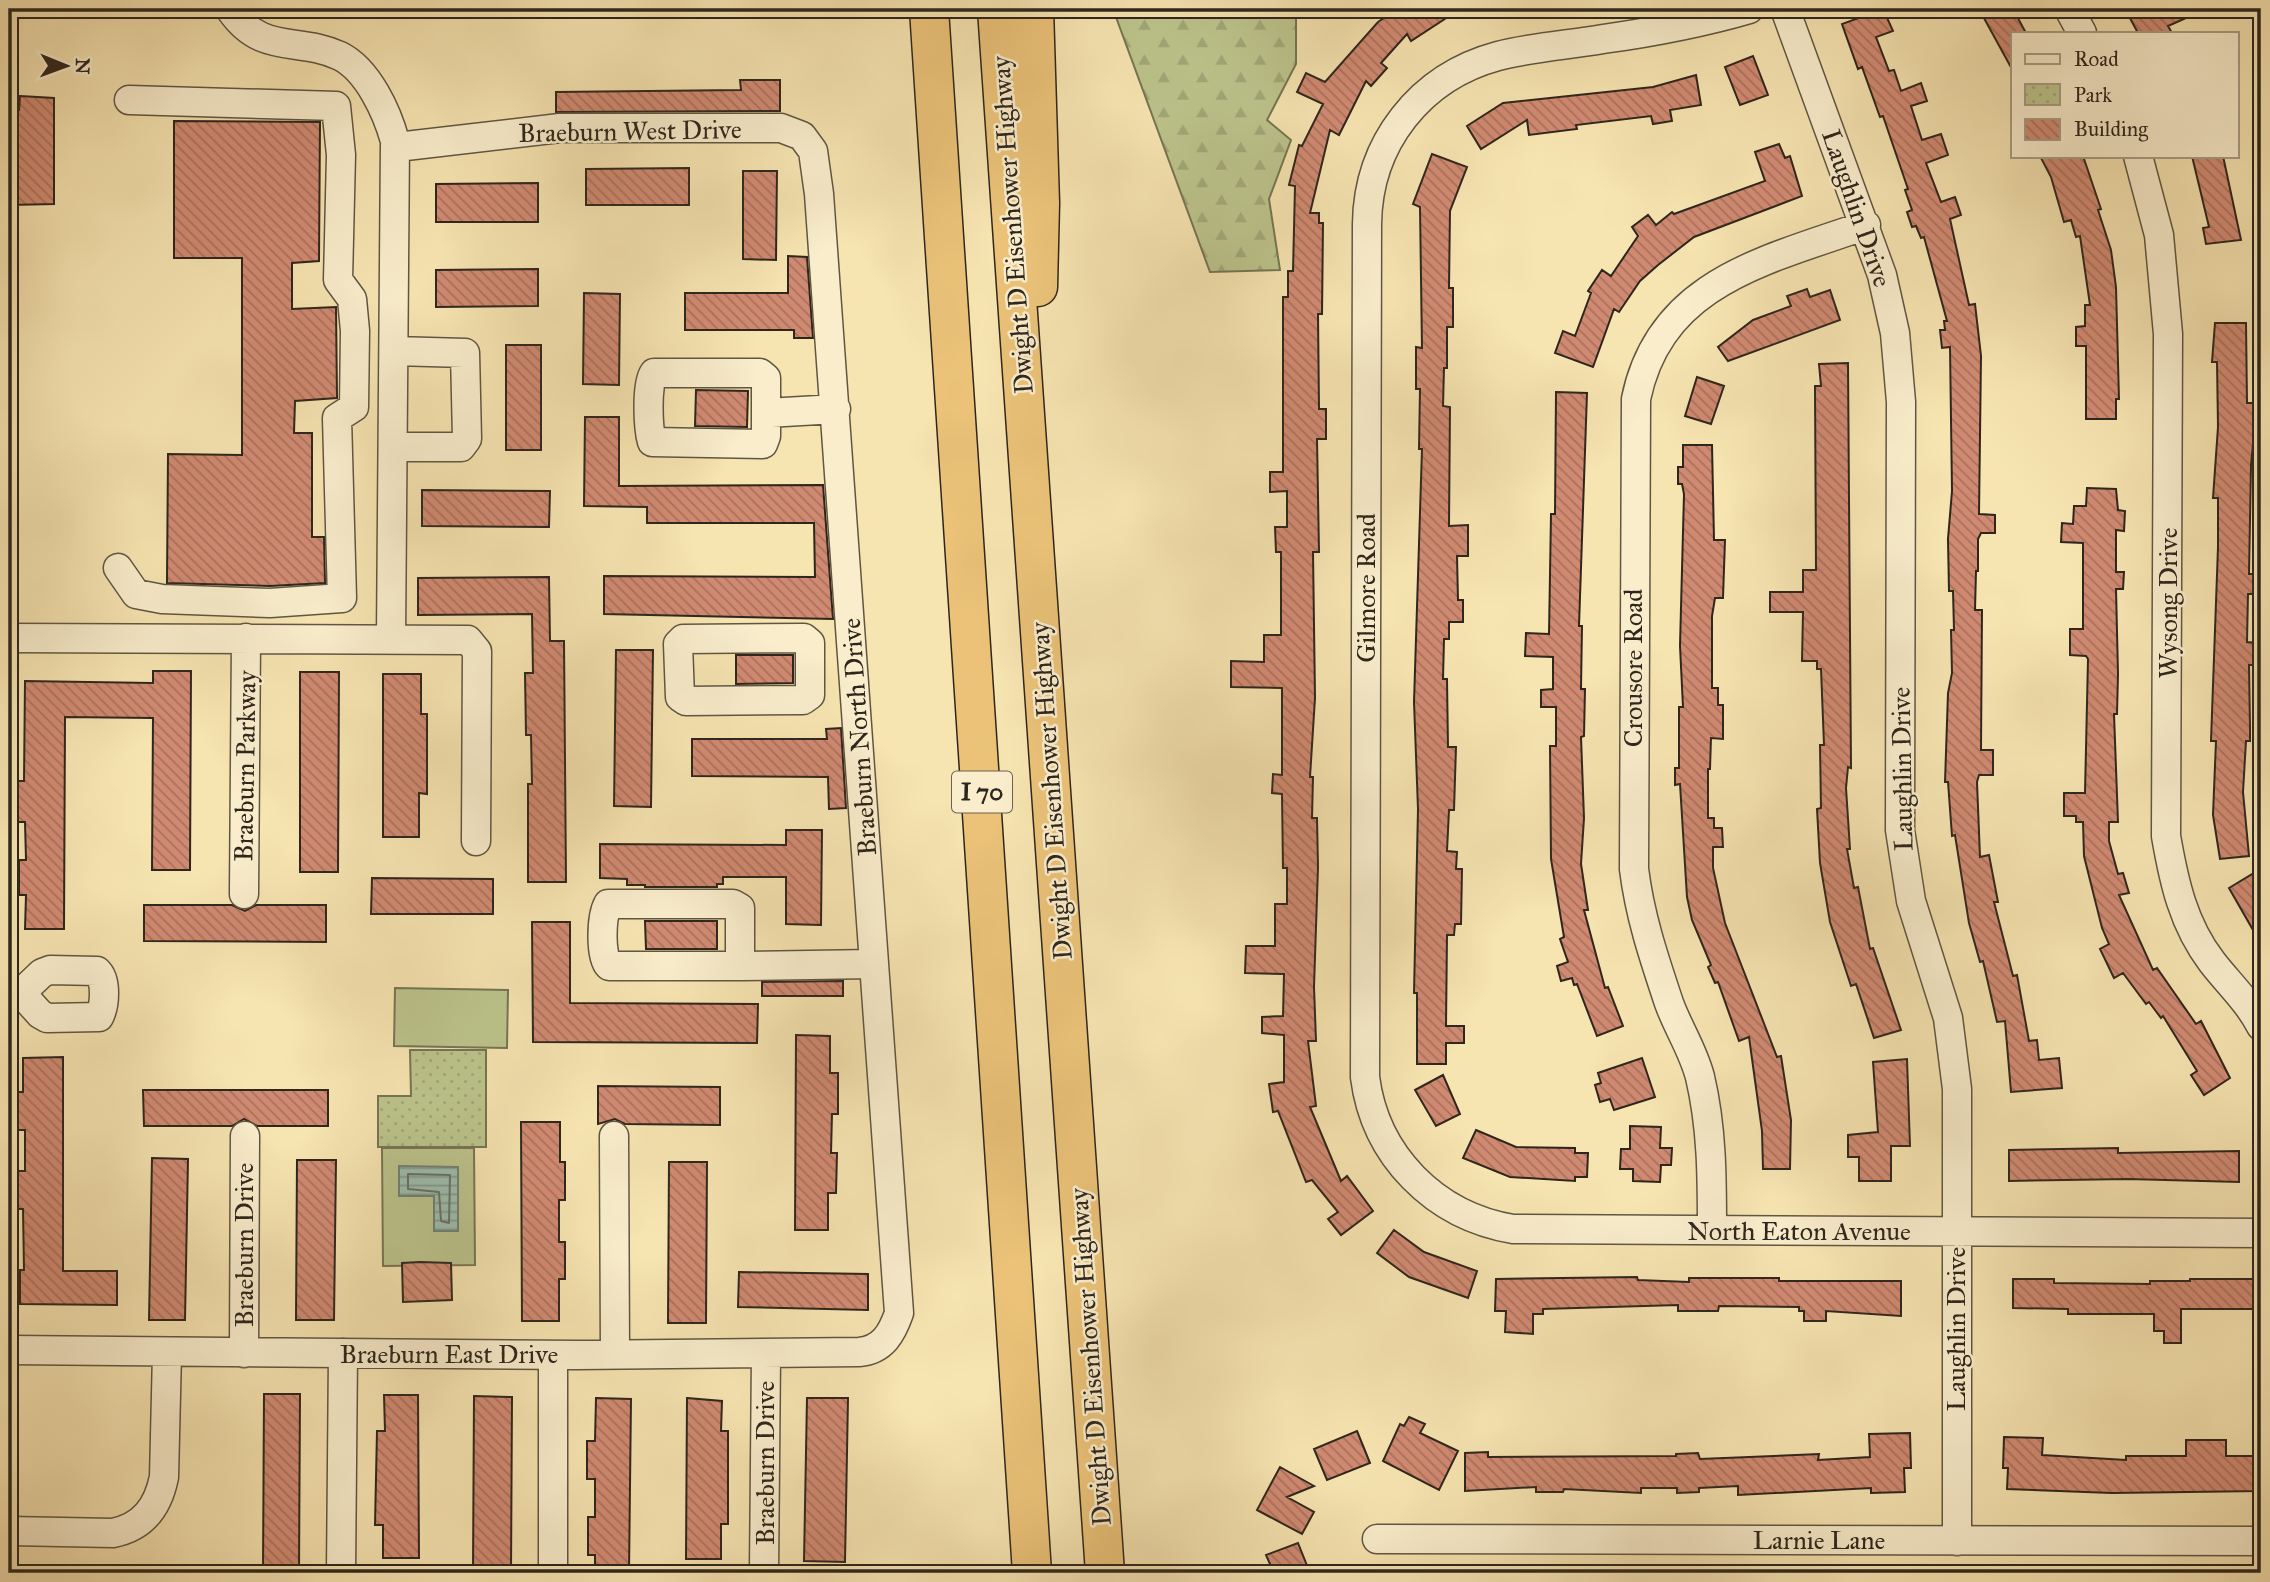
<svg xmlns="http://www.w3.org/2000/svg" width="2270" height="1582" viewBox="0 0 2270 1582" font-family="'IM FELL Great Primer',serif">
<defs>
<pattern id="forest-firs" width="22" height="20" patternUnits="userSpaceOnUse" patternTransform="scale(1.75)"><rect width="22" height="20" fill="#bcc48c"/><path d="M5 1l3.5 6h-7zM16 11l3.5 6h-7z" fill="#a2a878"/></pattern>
<pattern id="park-dots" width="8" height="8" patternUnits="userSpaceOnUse" patternTransform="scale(1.75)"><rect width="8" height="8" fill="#bcc48c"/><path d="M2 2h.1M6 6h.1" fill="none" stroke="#a2a878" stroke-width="1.8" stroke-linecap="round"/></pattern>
<pattern id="water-rules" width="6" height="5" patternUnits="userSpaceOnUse" patternTransform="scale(1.75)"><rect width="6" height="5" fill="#9dbeaf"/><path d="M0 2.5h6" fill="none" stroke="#809a8e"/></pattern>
<pattern id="building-back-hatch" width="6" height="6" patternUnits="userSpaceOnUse" patternTransform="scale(1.75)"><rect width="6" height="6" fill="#d18a72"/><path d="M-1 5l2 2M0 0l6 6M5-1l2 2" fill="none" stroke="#aa715d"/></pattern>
</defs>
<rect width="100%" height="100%" fill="#f6e4b1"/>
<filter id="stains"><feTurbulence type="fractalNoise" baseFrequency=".00286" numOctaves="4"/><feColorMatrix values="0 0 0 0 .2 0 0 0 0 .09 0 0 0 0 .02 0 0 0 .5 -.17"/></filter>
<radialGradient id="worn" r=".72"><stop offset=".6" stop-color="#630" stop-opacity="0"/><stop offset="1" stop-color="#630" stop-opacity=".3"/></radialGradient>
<path fill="#bcc48c" stroke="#757554" stroke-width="2" d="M395,988l113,2 -1,58 -113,-2z
M382,1148h92l1,117 -92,1z"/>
<path fill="url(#forest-firs)" stroke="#757554" stroke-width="2" d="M1113,9h183v55l-29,56 24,20 -22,59 11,71 -70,2z"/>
<path fill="url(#park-dots)" stroke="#757554" stroke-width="2" d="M410,1050h76v97h-108v-51h33z"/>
<path fill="url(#water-rules)" stroke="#718175" stroke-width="2" d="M399,1166l59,1v64h-24v-35h-35z"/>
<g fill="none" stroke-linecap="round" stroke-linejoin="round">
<path stroke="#667266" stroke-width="2" d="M408,1174l42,1 -1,48 -8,-2 -2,-29 -31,-3z"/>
</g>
<path fill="url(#building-back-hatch)" stroke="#2e261d" stroke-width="2" d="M1398,9h62l-49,32 -4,-7 -26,29 6,5 -16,18 -5,-5 -27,54 -9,-5 -20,83h9v10h4l-1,91h-4l1,95h7v30h-9l2,113h-6l2,146 -5,79h3l-1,41h5l1,49 -4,120 2,54h-8l8,65 -6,1 31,74 6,-5 26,35 -32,24 -13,-16 10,-7 -26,-32 -6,2 -28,-71 -5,1 -4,-28 15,-2v-47l-22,-2v-16l21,-1 1,-42 -39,-1 1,-27h29v-42h12v-36h-4l-1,-74 -10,-1 1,-19 9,1v-87l-51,-1v-26l33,1v-27h17v-83h-5l-1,-25h12v-36l-17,1v-20h13v-175h5v-26h5l2,-85 -6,-1 10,-40 3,1 21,-42 -26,-12 9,-19 19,9 53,-60z
M1883,9l10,22 -17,6 13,34 5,-1 7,21 20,-8 6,18 -16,5 11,34 19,-6 7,21 -22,8 15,39 14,-5 6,18 -11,4 19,86 6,-1 6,52 -2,158 16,1v18h-14l-3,6v32h-2l-1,39h7l-1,140h12v25h-14l-2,7 3,75 9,-2 9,47h-4l19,74 4,-1 12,66 8,-1 2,20 20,-2 3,30 -51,4 -6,-71 -8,1 -14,-61 -3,1 -11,-39 -14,-88 -3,1 -4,-54h-3l3,-89 4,-20 -1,-43h3l-1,-39h-4l-1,-52 4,-48 -2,-144 -8,1 -2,-18h5l-1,-9h3l-23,-84 -3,1 -5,-12 -4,1 -5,-15 5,-2 -7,-20 3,-1 -25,-73 -3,1 -18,-50 -4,2 -16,-45z
M1979,9h34l13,24h-13v38z
M2125,9h81l-38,17 4,7h-34z
M1753,56l15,39 -28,10 -15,-38z
M1696,75l5,30 -31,5 2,11 -19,3 -2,-8 -75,9 1,4 -48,6 -2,-15 -46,29 -14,-23 36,-23 150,-16z
M740,80h40v31l-224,1v-20l185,-2z
M20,96l34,2v106l-45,1v-95h10z
M174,121l146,1 -1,139 -27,2v46l44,-2 1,91 -42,3 -1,32h18v104h12l1,46 -55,3 -103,-3 1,-129 74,1v-197h-68z
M1779,144l6,14 5,-2 12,40 -108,41 -36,28 -18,16 -21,31 -5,-3 -21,58 -38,-14 8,-22 12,5 16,-43 -3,-2 14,-21 9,6 27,-40 -6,-9 16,-12 8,10 16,-13 2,2 91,-33 -10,-29z
M1432,154l35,13 -17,44 -1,77h4v39h-6v41h-3l-1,38 7,1 -1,119 19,-1v31h-11l1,44h5v22h-14v17h-5l-1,40h4l1,68h8l-2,63h-5l-2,41 10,1 -1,17h6l-1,55h-6l-1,11h-7l-1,91h18v17h-18v21h-29v-71h-3l4,-184 -4,-107 8,-253h-3l1,-60h-4v-42l6,1 -2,-141 -7,-3z
M2040,156h43l18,53 -3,1 13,40 5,37 3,112h-3v20h-30v-73h-10v-19l9,-1v-21h5l-10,-69 -4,1 -5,-17 -7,2 -13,-45z
M2192,156h31l18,84 -35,4 -3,-16 6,-1z
M689,168v37h-103v-36z
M743,171h34l-1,89 -33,-1z
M538,183v39h-102v-38z
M788,256l19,1 6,81h-19v-8h-109v-37h103z
M538,269v37l-102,1v-37z
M1807,289l3,8 20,-7 10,30 -112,41 -10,-14 35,-27 38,-14 -4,-10z
M584,293l36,1 -1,91 -36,-1z
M2215,323h31l1,80h10l-6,62 -2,109h8v20h-9l-1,48 10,1v22h-8l1,62v14h-4l-3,51 6,64 -29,3 -7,-44 3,-74h-5l7,-194v-49h-5l5,-71 -1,-65h-5z
M506,345h35v105h-35z
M1848,363l3,405 -3,-1 -2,21 4,61h-3l7,39 4,-1 12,62 3,-1 28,82 -27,8 -18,-54 -5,2 -21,-64 -10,-59 -3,-54 4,-1 -1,-63h4l-3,-76h-4v-8h-15l1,-49h-33v-20h33v-22h13l-1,-184h6l-2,-22z
M1697,377l27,9 -13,38 -26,-8z
M696,390l52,1 -1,36 -52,-1z
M1556,392l31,1 -8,233h3l-1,63h4l-1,47 -3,1 3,81 -3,46 7,46h-4l21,78 3,-1 15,39 -26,10 -20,-52 -3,1 -2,-7 -11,3 -4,-15 11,-4 -8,-23 4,-2 -13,-78 -1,-113h6v-39h-15v-17l12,-1v-32l-28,-1 1,-23 23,1 2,-120h4z
M585,417h34v69l204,-1 10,134 -229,-5v-38l211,1 -1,-54h-167v-16l-63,-1z
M1683,445h29l2,95h11l-2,58h-8l-3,18v72h6v17h5v34l-12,-1 -1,31h-2v49h6v10h8l1,19h-10v21l12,55 52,134 4,-1 10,64 -1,49h-27l-1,-38 -13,-94 -10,4 -21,-59 -3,1 -7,-16 3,-2 -19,-45 -5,-23 -7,-113 -5,1v-17h4v-61h4l-3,-61 4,-152 -2,-10h-4v-17h5z
M2087,488l29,1 2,21 7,1 -1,20 -8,-1v42h8l-1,17h-7l2,85 -1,40h-3l4,108h-9v19l9,33 5,-1 6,20 -10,2 34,75 4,-2 39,56 5,-3 29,57 -26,17 -13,-20 6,-4 -34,-55 -2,2 -12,-16 -3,2 -23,-31 -9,5 -14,-29 9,-5 -7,-16 -18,-72 -1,-34h-7v-6h-12v-23h21l3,-134 -2,-3 -16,-1v-26h13v-86l-22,-1 1,-19 11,1 1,-18h12z
M422,490l128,1 -1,36 -127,-1z
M549,577l1,64h14l2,241h-38v-98h4l-1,-49h-5l-1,-62h8l-1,-59 -114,1v-37z
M616,650h37l-2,157 -37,-1z
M736,655h57v28l-57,1z
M153,671h38l-1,199h-38l1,-152 -88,-1 -1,212h-39l1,-34h-7v-35h7l-1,-38h-7v-41h6l1,-100 128,2z
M300,672h39l-1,200h-38z
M383,674h38v40h6v80l-8,-1v44h-36z
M841,728l5,80 -17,1 -1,-32 -136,-1v-37h135l-1,-10z
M786,830h36l-1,95 -35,-1v-47h-63v7h-6v3h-72v-2h-18v-6l-27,-1v-34l186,1z
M2254,873l7,12v59l-32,-56z
M372,878l121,1v35h-122z
M144,905h88l13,6 11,-6h70v37l-182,-1z
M645,921h72v28h-71z
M532,922h38v81l188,1 -1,39 -224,-1z
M843,981v15h-81v-14z
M796,1035l34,1v37h8v41h-6l-1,39h6l-1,40h-8v37h-33z
M63,1057v214h54v34l-97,-1v-34h4l-1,-61h-7v-38h9v-41h-10v-38h8v-34z
M1642,1058l13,39 -41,13 -4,-11 -10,3 -5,-17 6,-2 -3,-10z
M1907,1059l3,87h-19v35h-32v-24h-11v-22l30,-3 -5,-70z
M1443,1075l17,39 -24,12 -21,-36z
M598,1086l122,1v38l-95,-1 -10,-5 -17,5z
M143,1090h185v36h-71l-13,-7 -12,7h-88z
M521,1122h39v40h5v38h-6v42h6v37h-6v42h-37z
M1630,1126l31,1 -1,21h12l-1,17h-10l-1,17 -27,-1v-12h-13l1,-20h9z
M1476,1130l40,17 59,1v5h13l-1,24h-12v4l-65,-4 -47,-19z
M2118,1148v5l121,-2v31l-111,-3 -119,2v-31z
M152,1158l36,1 -3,161h-36z
M297,1160h39l-2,160h-38z
M669,1162h38l-1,161h-38z
M1394,1230l30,22 53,19 -9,27 -59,-21 -32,-24z
M420,1262l31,1 1,37 -49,2 -1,-39z
M739,1272l129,2v36l-130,-3z
M1637,1277l1,3 51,2v-4h90v3h122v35l-75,-5v10h-22v-10h-5v-4l-80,-1 -1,5h-40v-6l-135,4v5h-10v20l-28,-2 1,-21h-11l1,-32z
M2013,1279h41v4l96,1v-3h40v-2h71v30h-80v34h-17v-12h-10v-17h-86v-5l-55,-1z
M264,1394h36l-1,179h-36z
M384,1395h34l1,163h-36v-33h-8l2,-94h8z
M474,1396l38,1 -1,176h-38z
M596,1398l35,1 -2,174h-34v-18h-7v-38h7v-38h-8v-38h8z
M687,1398l35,3 -1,30h7v93h-7v35h-35z
M807,1398h41l-3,164 -41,-1z
M1409,1417l16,7 -5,9 38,18 -19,39 -56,-29 17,-37 4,2z
M1357,1431l13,32 -43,17 -13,-31z
M1910,1433l1,35h-7l1,24 -34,1v-5l-133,7v-9l-39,2v4l-22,1v-5h-36v5l-77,-4 -1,3h-27v-5l-71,4v-38l23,-1v5l188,-1v-2l22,-1 2,6 119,-5 -1,6 52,-3 -1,-23z
M2004,1437l39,1 -1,17 84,5v-4h60v-16h40v16h35v35l-149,2 -105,-4 1,-21h-5z
M1280,1467l34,19 -27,11 27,15 -12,22 -45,-24z
M1298,1543l12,30h-36l-8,-18z"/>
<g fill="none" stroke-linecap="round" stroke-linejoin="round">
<defs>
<path id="minor" d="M230,9c32,47 67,27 110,47 28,14 47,56 55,85l-4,498
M1749,9c-48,14 -96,23 -146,30 -34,6 -71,8 -105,17 -78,21 -130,87 -131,168l-2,853c10,79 70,139 148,152l748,4
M1785,9l97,266 13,58 6,69 -1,428 11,71 37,117 9,71v452
M2069,9l13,24
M2138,156l21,79 9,99 -2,502c8,46 17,88 46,126 17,22 36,39 49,64
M654,373h106l6,5v58l-3,8 -111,-2c-4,-14 -6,-58 2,-69z
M767,413l69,-4
M393,447h68l6,-8 -2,-86 -71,-2
M118,568l18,26 26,5 108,4 72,-5 -5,-180 17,-11 1,-76 -3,-32 -14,-19 3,-125 -5,-49 -207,-6
M9,638l459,2 9,11 -1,190
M804,638l6,5v52l-7,5 -117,1 -6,-4 -2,-53 5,-5z
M244,894l2,-256
M608,904h125l7,4v58h-131c-9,-10 -8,-49 -1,-62z
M740,966l133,-2
M50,970l47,1c10,9 8,35 2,46l-52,1 -7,-4 -19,-21 21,-20z
M614,1136l1,218
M1712,1230c0,-52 0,-102 -12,-153 -7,-27 -22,-49 -31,-74 -15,-45 -29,-86 -35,-134l2,-470c24,-118 132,-139 230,-174
M9,1350l569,5 281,-3c24,-2 33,-19 40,-39l-80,-1119 -6,-43 -11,-15 -21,-8h-221l-163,19
M244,1353l1,-217
M9,1531l104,2c30,-6 45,-26 51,-56l3,-124
M1377,1539l884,2
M341,1573l2,-220
M553,1573v-218
M764,1573l2,-220"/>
<path id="highway" d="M929,9l103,1564
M997,9l108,1564
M1034,9l6,194 -2,84"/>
</defs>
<use href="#minor" stroke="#605642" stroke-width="31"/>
<use href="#highway" stroke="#2e261d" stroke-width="41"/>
<use href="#minor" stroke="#f9edcc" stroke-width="28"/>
<use href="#highway" stroke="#ebc278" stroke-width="38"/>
</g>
<g text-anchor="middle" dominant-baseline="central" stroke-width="5" stroke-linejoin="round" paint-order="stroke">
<rect fill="#f9edcc" stroke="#6b6252" stroke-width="2" x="952" y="771.5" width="60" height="41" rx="5"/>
<g font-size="24" font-weight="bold" fill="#2e261d">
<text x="982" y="792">I 70</text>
</g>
<g font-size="26" fill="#2e261d" stroke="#f9edcc">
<text transform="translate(630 131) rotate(-1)">Braeburn West Drive</text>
<text transform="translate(1857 208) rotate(71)">Laughlin Drive</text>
<text transform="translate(1012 225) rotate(-94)">Dwight D Eisenhower Highway</text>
<text transform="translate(1366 588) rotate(-90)">Gilmore Road</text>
<text transform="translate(2168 603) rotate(-90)">Wysong Drive</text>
<text transform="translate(1633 668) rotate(-90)">Crousore Road</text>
<text transform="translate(859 737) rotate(-94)">Braeburn North Drive</text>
<text transform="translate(245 766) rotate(-89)">Braeburn Parkway</text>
<text transform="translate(1902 769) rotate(-91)">Laughlin Drive</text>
<text transform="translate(1051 791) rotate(-94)">Dwight D Eisenhower Highway</text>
<text x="1799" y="1231">North Eaton Avenue</text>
<text transform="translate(244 1245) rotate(-90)">Braeburn Drive</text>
<text transform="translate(1956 1329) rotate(-90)">Laughlin Drive</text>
<text x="449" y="1354">Braeburn East Drive</text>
<text transform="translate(1090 1357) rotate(-94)">Dwight D Eisenhower Highway</text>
<text transform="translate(765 1463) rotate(-90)">Braeburn Drive</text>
<text x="1819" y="1540">Larnie Lane</text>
</g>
</g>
<rect width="2270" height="1582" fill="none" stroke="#f6e4b1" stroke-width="35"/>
<rect x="10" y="10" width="2249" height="1561" fill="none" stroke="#2e261d" stroke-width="3.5"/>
<rect x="18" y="18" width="2235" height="1547" fill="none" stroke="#2e261d" stroke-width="2"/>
<rect x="2011" y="32" width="228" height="126" fill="#f9edcc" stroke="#a89d86" stroke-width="2"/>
<rect x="2025" y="54" width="35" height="10" fill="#f9edcc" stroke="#a89d86" stroke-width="2"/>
<text x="2074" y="66" font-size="21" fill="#2e261d">Road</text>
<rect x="2025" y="84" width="35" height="21" fill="url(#park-dots)" stroke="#a89d86" stroke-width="2"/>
<text x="2074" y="102" font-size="21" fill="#2e261d">Park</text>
<rect x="2025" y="119" width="35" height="21" fill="url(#building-back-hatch)" stroke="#a89d86" stroke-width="2"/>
<text x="2074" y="136" font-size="21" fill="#2e261d">Building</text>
<g transform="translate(66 66) rotate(91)" stroke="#f9edcc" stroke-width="5" paint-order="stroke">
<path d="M0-5L12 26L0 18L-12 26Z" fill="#2e261d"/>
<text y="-10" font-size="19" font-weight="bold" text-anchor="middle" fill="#2e261d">N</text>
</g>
<rect width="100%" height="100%" filter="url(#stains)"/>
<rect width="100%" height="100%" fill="url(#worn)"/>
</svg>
